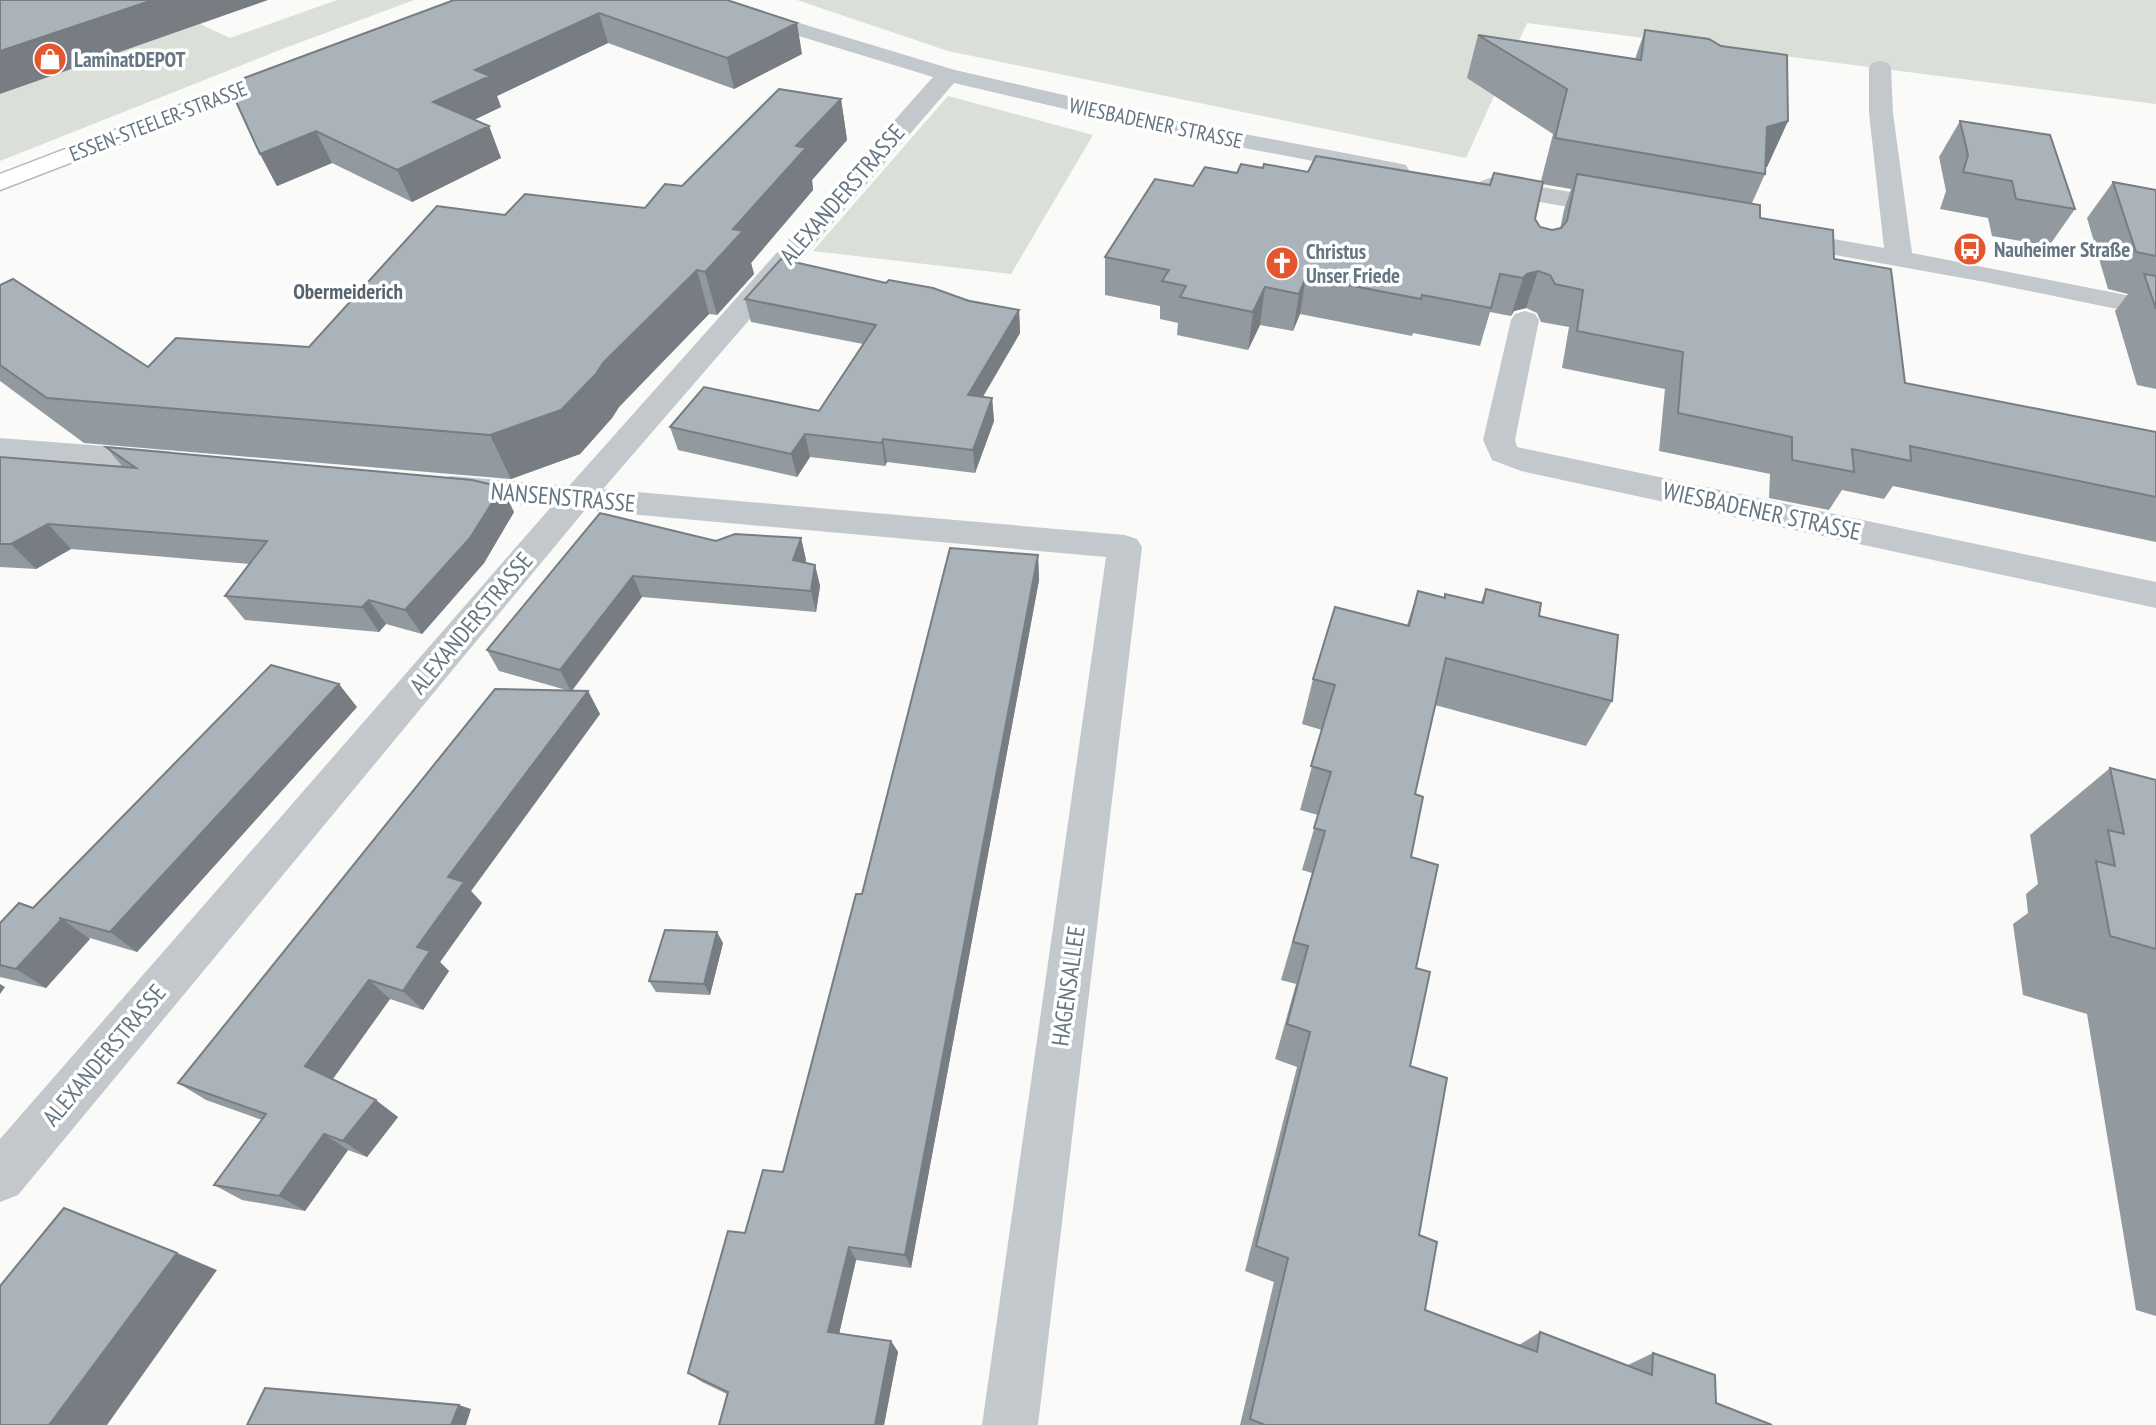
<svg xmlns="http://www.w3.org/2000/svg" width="2156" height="1425" viewBox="0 0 2156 1425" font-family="'PT Sans Narrow',sans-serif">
<rect width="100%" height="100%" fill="#fafaf8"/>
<path fill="#dadfd7" d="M337,0h77l-129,48 -285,113v-67l200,-70 30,14z
M797,0h1359v104l-629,-81 -61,135 -518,-107z
M948,96l145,39 -82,139 -198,-23z"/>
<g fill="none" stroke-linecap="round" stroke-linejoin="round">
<defs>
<path id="secondary" d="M282,66l8,2 3,5 -3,5 -290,112v-16z"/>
</defs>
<use href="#secondary" stroke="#b3babf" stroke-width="3"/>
<path fill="#c3c8cc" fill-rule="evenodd" d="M691,0h32l232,70 221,51 221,42 9,2 3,5 -3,5 -9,2 -221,-42 -222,-52 -351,406 522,46 12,4 5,8 -104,878h-56l124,-868 -521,-47 -567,685 -18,7v-63l551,-632 -100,-9 -12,-3 -4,-8 4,-8 12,-3 118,10 364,-409 -239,-73z
M1880,61l8,2 3,5 2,45 19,140 244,48v16l-171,-35 -211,-38 -4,-6 4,-6 9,-2 101,18 -15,-135v-45l3,-5z
M1490,178l127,22 9,3 4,5 -4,5 -9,3 -136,-25 -4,-5 4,-5z
M1525,311l10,3 4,6 -24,120 2,7 639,135v26l-635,-137 -29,-11 -9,-20 28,-120 4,-6z
M0,438l168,13 11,4 5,7 -5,7 -11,4 -168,-15z"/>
<use href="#secondary" fill="#fff" fill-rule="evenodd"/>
</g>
<path fill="#929a9f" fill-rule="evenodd" d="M454,0h273l75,54 -68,35 -126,-46 -111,53 4,11 -27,13 15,6 12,32 -89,44 -80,-39 -55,23 -17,-32z
M1645,30l143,91 -21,46h-1l-1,7 -13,29 8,15 74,41 71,124 251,49v110l-263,-56 -9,13 -42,-9 -13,20 -60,-12 1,-24 -111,-23 6,-62 -103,-21 7,-41 -28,-5 -4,-9 -11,-5 -12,3 -3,5 -21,-4 -10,34 -67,-13 -1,3 -112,-22 -7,17 -33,-6 -12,25 -71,-15 1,-12 -18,-4v-13l-55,-11v-38l88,-71 44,-13 26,-5 227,17 51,-4 12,-47 -86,-56 11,-43 157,24zM1542,184l29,5 -7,21 -4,19 -8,1 -12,-3 -5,-8z
M841,99l6,41 -35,40 1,10 -62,73 3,11 -37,41 -8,-1 -90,93 -7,11 -32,36 -69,25 -427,-36 -84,-62v-96l148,82 161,-20 196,-132 140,-7z
M1960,121l115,88 -26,37 -57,-10 -4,-18 -48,-9 6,-18 -7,-34z
M2113,182l43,8v199l-19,-4 -22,-74 13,-17 -20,-5 -21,-71z
M886,283l133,27 1,23 -37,64 9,1 2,23 -19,52 -88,-11 -2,4 -75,-9 -13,20 -119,-27 -8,-23 149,-16 44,-67 -112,-22 -6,-23z
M106,447l408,65 -30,51 -62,71 -36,-10 -7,8 -134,-12 -20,-24 25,-32 -179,-15 -35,20 -36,-2v-110l122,9z
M600,513l116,28 85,-3 5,22 -1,3 10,2 5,21 -4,26 -174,-15 -70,94h16l12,23 -129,177 11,12 -42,59 9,9 -26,39 -33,-11 -57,80 65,38 -31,40 -19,-7 -43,61 -63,-11 -28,-15 48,-65 -56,-20 -28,-17 392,-392 -71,-20 -12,-21z
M1038,555l1,25 -128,688 -55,-8 -17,74 52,7 7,11 -14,73h-165l8,-31 -25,-12 -14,-9 57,-140 38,-61 79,-278z
M1486,589l53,27 73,85 -26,45 -151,-41 -20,89 -4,63 5,111 -6,98 9,169 6,75 94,35 21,-13 88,33 25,-12 63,50 56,22h-532l34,-143 -29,-11 52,-204 -22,-8 21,-75 -15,-4 31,-107 -10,-3 16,-55 -18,-5 22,-80 -20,-6 11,-45 94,-54 11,-34 26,7 1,-4 36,8z
M357,707l-220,245 -47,-14 -44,50 -46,-11v-54l33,-15z
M2110,768l46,12v536l-20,-6 -49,-296 -64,-19 -10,-71 15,-11 -2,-19 12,-10 -8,-49z
M723,943l-13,52 -54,-3 -7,-11z"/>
<path fill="#777d82" d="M153,0h115l-268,94v-43z
M599,13l9,30 -111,53 4,11 -55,26 -13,-31 42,-32z
M797,23l5,31 -68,35 -7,-31z
M841,99l6,41 -35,40 1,10 -62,73 3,11 -37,41 -12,-43 28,-43 63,-83z
M1788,121l-21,46 -18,4 18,-44z
M489,126l12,32 -89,44 -15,-32z
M316,131l16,32 -55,23 -17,-32z
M697,270l12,44 -90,93 -7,11 -32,36 -69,25 -21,-44 113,-72z
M1538,271l-12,37 -12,3 -3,5 12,-38 4,-4z
M1306,277l-6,37 -7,17 6,-37z
M1265,287l-5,38 -12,25 5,-38z
M1019,310l1,23 -50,85 -2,-23z
M992,398l2,23 -19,52 -2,-23z
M805,434l5,23 -13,20 -6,-23z
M883,439l4,23 -2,4 -3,-23z
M502,487l12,25 -30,51 -62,71 -17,-24z
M48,524l23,25 -35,20 -25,-25z
M801,538l5,22 -7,21 -6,-21z
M1038,555l1,25 -128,688 -6,-13z
M815,565l5,21 -4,26 -5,-21z
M633,576l9,21 -71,94 -11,-21z
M369,600l17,24 -7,8 -17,-25z
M339,684l18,23 -220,245 -27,-20z
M588,691l12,23 -129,177 11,12 -42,59 9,9 -26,39 -20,-19 14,-44 31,-70z
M62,919l28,20 -44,49 -30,-19z
M717,932l6,11 -13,52 -6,-11z
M369,980l21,19 -61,85 -24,-18z
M0,984l5,3 -5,7z
M376,1100l22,17 -31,40 -24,-16z
M324,1134l24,16 -43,61 -26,-15z
M849,1247l7,13 -19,83 -9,-11z
M177,1253l40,17 -110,155h-58z
M891,1341l7,11 -14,73h-9z
M459,1405l12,4 -5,16h-15z"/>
<path fill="#aab3b9" stroke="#777d82" stroke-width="2" d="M0,0h153l-153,51z
M454,0h273l70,23 -70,35 -128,-45 -124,57 15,6 -57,26 56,24 -92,44 -81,-39 -56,23 -32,-70z
M1645,30l64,9 12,7 66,9 1,66 -21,6 -2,47 -210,-36 12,-49 -89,-54 163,25z
M779,89l62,10 -45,47 10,2 -73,81 10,2 -38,41 -8,-2 -94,93 -7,11 -35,36 -71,25 -443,-37 -47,-33v-80l13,-6 135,88 28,-29 133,9 128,-141 68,9 20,-21 120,14 20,-24 17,2z
M1960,121l90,14 25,74 -59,-10 -4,-18 -49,-9 5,-17z
M1316,156l174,29 4,-12 49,9 -8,37 5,8 12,3 9,-2 6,-7 10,-47 183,31v13l73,12 1,29 57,10 14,114 251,49v65l-246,-51 1,15 -59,-12 2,23 -62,-12v-23l-114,-24 5,-61 -106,-21 6,-41 -28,-6 -5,-9 -12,-4 -11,3 -4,4 -23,-4 -9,34 -69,-13 -1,4 -115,-22 -7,17 -34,-7 -12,25 -73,-15 6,-11 -24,-5 7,-11 -64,-13 50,-78 38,7 12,-19 32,6 4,-9 22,4 1,-4 44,8z
M2113,182l43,8v66l-20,-4z
M781,259l105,24 3,-3 44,8 36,13 50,9 -51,85 24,3 -19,52 -90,-11 -1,4 -77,-9 -14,20 -121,-27 34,-40 115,24 57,-86 -131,-26z
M2144,274l12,2v33z
M106,447l366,33 30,7 -32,51 -65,72 -36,-10 -7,7 -137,-11 42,-55 -219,-17 -37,20h-11v-87l136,11z
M600,513l116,28 19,-7 66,4 -8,22 22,5 -4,26 -178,-15 -73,94 -73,-20z
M950,548l88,7 -133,700 -56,-8 -21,85 63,9 -16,84h-156l9,-33 -40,-19 40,-142 17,2 18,-63 20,2 73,-278h6z
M1486,589l55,14 -2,13 79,19 -6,66 -166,-43 -31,136 8,3 -12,60 27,8 -22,103 14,4 -20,94 37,12 -28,157 18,7 -12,68 112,42 3,-20 112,43 1,-22 62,22 1,28 56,22h-507l-15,-6 38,-161 -32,-12 54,-214 -23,-8 21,-78 -15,-4 32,-111 -11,-3 17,-56 -20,-6 24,-81 -22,-6 22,-72 74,19 9,-35 27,7v-4l38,9z
M271,665l68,19 -229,248 -51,-14 3,1 -46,50 -16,-4v-42l19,-20 14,5z
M495,689l93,2 -140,186 16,5 -47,65 13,4 -27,40 -34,-11 -64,86 71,34 -33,41 -19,-7 -45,62 -65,-11 52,-71 -88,-31z
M2110,768l46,12v169l-46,-13 -14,-75 19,5 -7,-36 16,4z
M665,930l52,2 -13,52 -55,-3z
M64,1208l113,45 -128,172h-49v-139z
M265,1388l194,17 -8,20h-204z"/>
<defs>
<symbol id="shop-disc" viewBox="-11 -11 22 22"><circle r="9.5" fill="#e4572e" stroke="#fff"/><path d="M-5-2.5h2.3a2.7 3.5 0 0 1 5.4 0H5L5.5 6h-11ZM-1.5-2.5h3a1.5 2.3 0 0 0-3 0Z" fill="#fff"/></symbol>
<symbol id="bus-disc" viewBox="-11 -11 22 22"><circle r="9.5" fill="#e4572e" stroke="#fff"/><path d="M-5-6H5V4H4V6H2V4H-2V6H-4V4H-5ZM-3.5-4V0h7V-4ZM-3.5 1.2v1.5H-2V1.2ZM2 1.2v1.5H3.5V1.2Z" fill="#fff"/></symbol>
<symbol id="church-disc" viewBox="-11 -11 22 22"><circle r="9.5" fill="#e4572e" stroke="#fff"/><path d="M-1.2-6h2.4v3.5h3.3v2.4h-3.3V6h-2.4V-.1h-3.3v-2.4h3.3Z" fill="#fff"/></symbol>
</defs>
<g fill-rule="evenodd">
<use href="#shop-disc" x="31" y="40" width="38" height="38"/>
<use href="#bus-disc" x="1951" y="230" width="38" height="38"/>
<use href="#church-disc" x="1263" y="244" width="38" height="38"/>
</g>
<g text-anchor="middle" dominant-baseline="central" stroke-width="7" stroke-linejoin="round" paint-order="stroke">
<g font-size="21" font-weight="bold" fill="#657683" stroke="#fff" text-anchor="start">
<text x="74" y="59">LaminatDEPOT</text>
<text x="1994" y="249">Nauheimer Straße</text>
<text x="1306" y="251">Christus<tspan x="1306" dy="24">Unser Friede</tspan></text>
</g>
<g font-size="21" fill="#657683" stroke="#fff">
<text transform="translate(158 121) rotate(-21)">ESSEN-STEELER-STRASSE</text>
<text transform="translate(1156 123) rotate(12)">WIESBADENER STRASSE</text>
</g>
<g font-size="21" font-weight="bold" fill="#57646e" stroke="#fff">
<text x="348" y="291">Obermeiderich</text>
</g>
<g font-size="24" fill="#657683" stroke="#fff">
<text transform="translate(842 194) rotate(-49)">ALEXANDERSTRASSE</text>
<text transform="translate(563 497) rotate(5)">NANSENSTRASSE</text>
<text transform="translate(1762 511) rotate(12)">WIESBADENER STRASSE</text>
<text transform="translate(471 623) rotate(-50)">ALEXANDERSTRASSE</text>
<text transform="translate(1068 986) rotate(-82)">HAGENSALLEE</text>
<text transform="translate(104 1055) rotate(-50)">ALEXANDERSTRASSE</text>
</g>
</g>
</svg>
